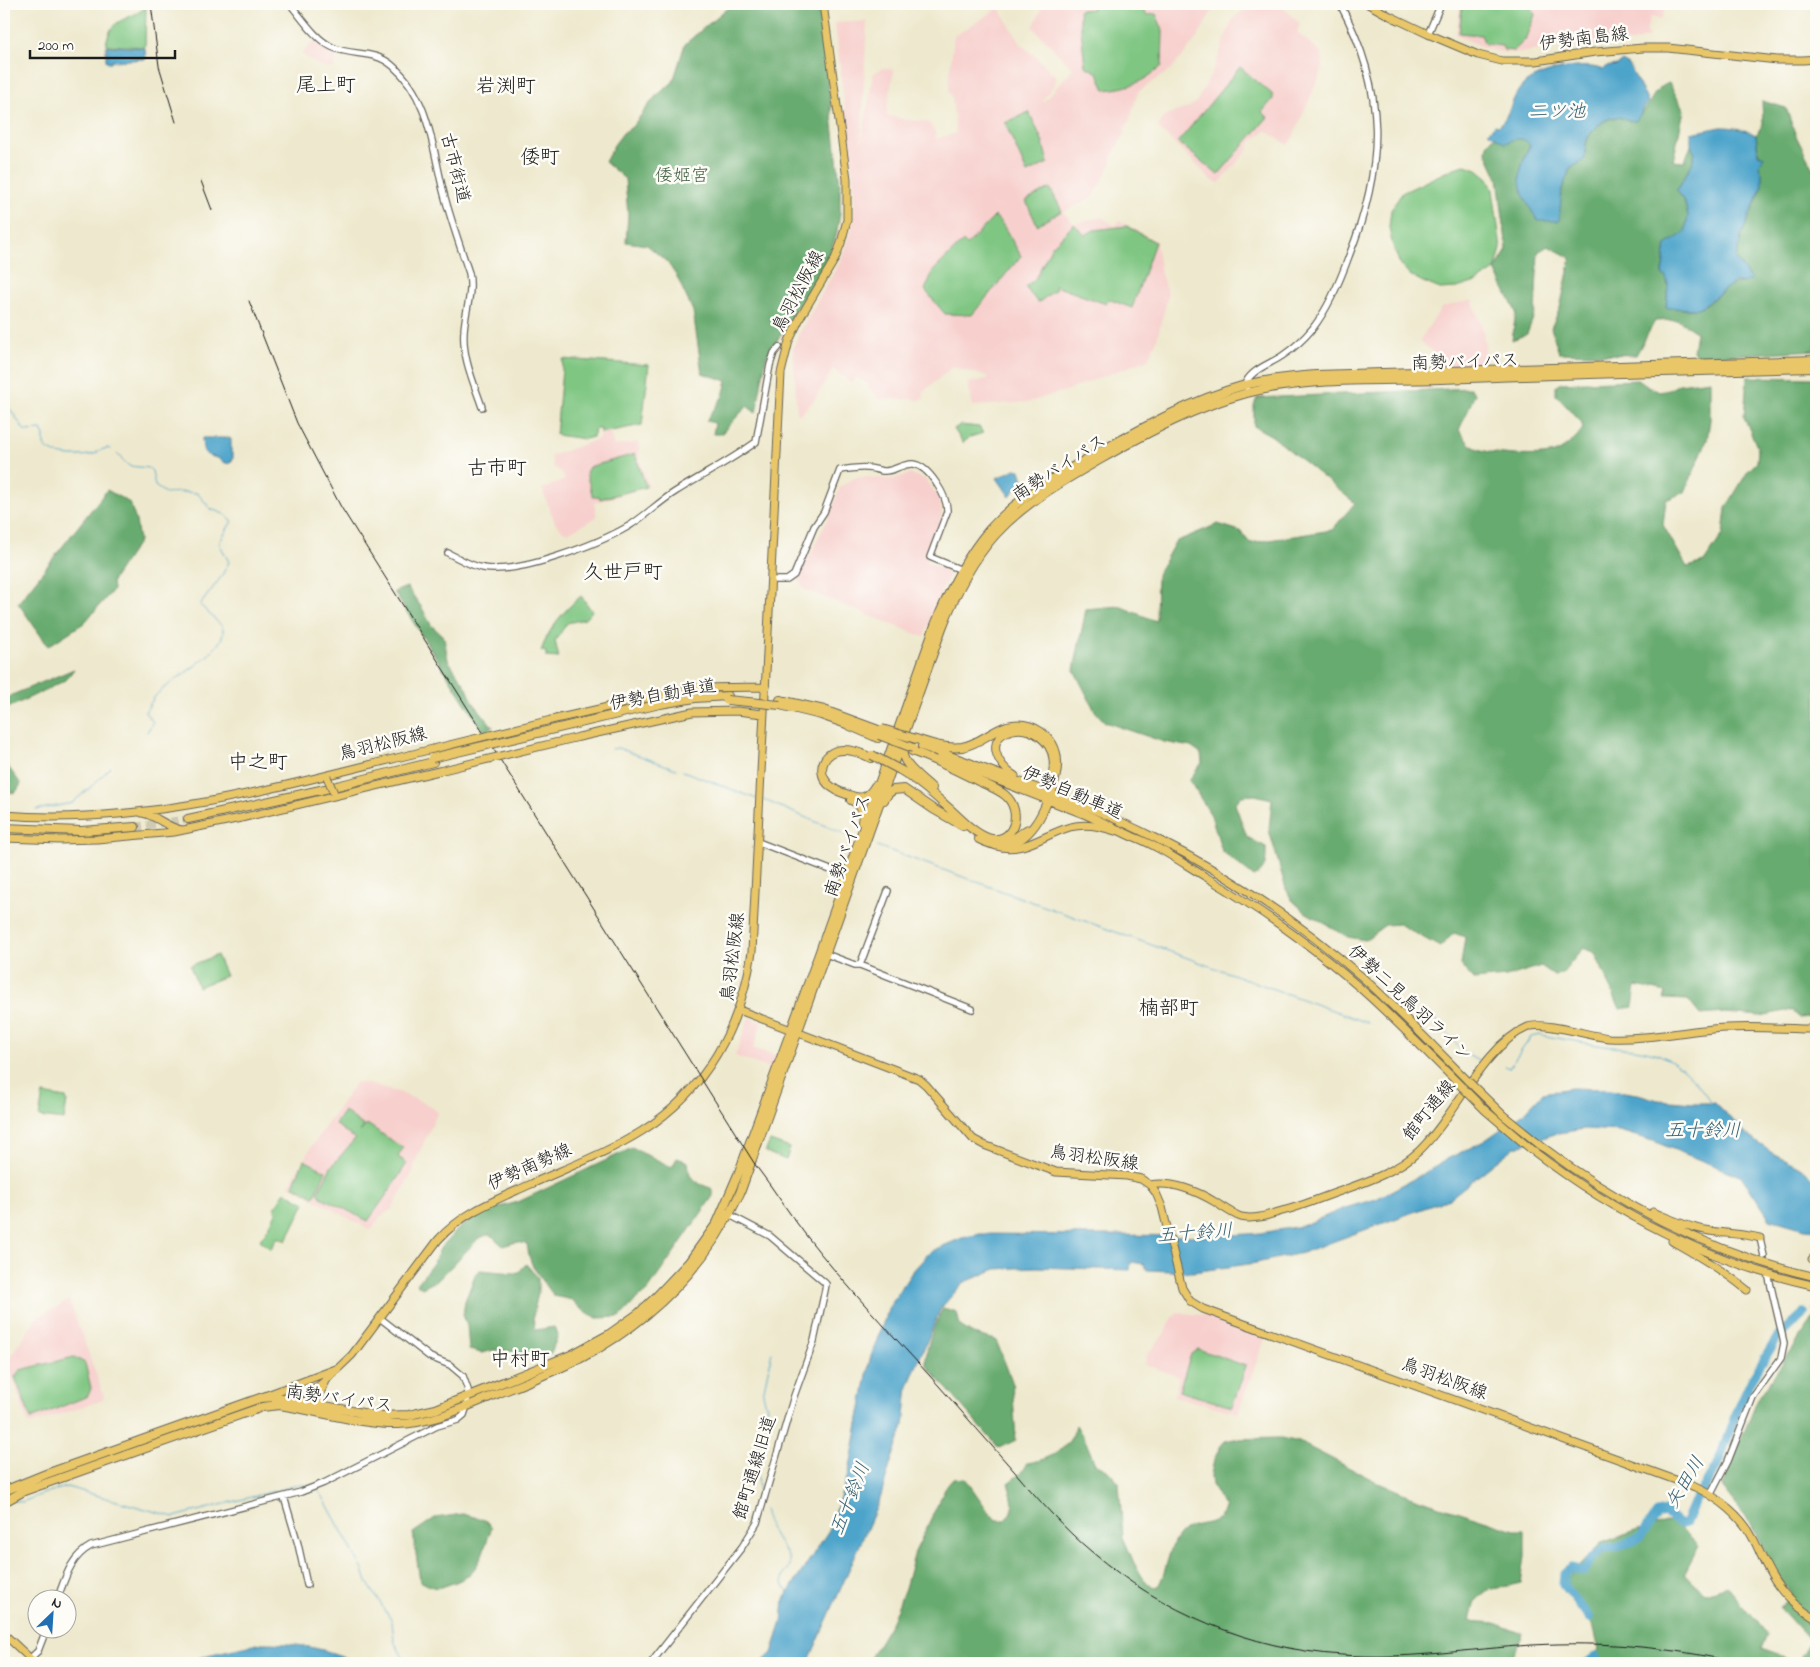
<svg xmlns="http://www.w3.org/2000/svg" width="1820" height="1667" viewBox="0 0 1820 1667" font-family="'Indie Flower','Klee One',sans-serif">
<rect width="100%" height="100%" fill="#fdfcf7"/>
<filter id="ink" filterUnits="userSpaceOnUse"><feTurbulence type="fractalNoise" baseFrequency=".02" numOctaves="2"/><feDisplacementMap in="SourceGraphic" scale="10" xChannelSelector="R" yChannelSelector="G"/><feConvolveMatrix kernelMatrix="1 2 1 2 8 2 1 2 1" color-interpolation-filters="sRGB"/></filter>
<filter id="wash" filterUnits="userSpaceOnUse"><feTurbulence type="fractalNoise" baseFrequency=".0096" numOctaves="4" result="noise"/><feDisplacementMap in="SourceGraphic" scale="20" xChannelSelector="R" yChannelSelector="G"/><feGaussianBlur stdDeviation="1.12" result="paint"/><feColorMatrix in="noise" values="0 0 0 0 0 0 0 0 0 0 0 0 0 0 0 0 0 1.4 0 .05"/><feComposite in="paint" operator="in"/></filter>
<g filter="url(#wash)">
<rect width="100%" height="100%" fill="#eee9ce"/>
<path fill="#f7d0cd" d="M1041,4l172,1 -1,6 -15,27 -15,19 -13,14 -31,21 -9,30 -5,8 1,3 -14,25v6l-17,32 -31,16 11,12 27,-7 15,9 3,-5 37,20 5,33 7,21 -11,44 -9,20 -80,31 -39,12 -56,4 -5,-23 20,-4 -1,-3 -35,-9 -29,25 1,6 -7,3 -1,-2h-37l-12,-15 -10,-7 -6,6 -18,-14 -19,31 -12,13 -5,2 -4,-67 5,-13 43,-75 11,-33 3,-15 -2,-33 -18,-156 32,-2 -6,124 12,-71 10,-6 11,2 -8,45 22,5 20,2 7,10 1,7 20,-6 -4,-36 -3,-7 1,-21 4,-33 45,-28 22,36 27,24v3l8,4 -1,9 -13,16 2,1 29,-32 -40,-42 9,-19z
M1254,4h25l10,9 11,11 -3,8 25,22 1,14 -30,69 -5,8 -22,-15 -15,12 -4,9 -28,32 -8,-3 -23,-24 -30,-28 3,-7 6,-6 23,-8 7,-6 16,-30 18,-49 6,-7z
M1463,4h204l-6,15 -11,-2 -4,15 3,5 -16,5 -72,4 -33,6 -21,1 -19,-4 -32,-14 4,-26z
M315,40l23,12 -5,17 -13,-3 -18,-12z
M1472,300l11,30 2,18 -1,12 -5,5 -43,2 -5,-17 -12,-9 23,-34z
M610,432l4,14 25,-4v17l10,27 -55,17 3,14 -29,16 -5,-2 -8,-8 -13,-34 23,-9 -3,-7 -6,-5h-2l-3,-12 48,-17 2,-5z
M910,474l15,5 11,14 4,10 2,10 -3,12 -13,37 20,8 3,7 -10,20 -15,40 -119,-47 -7,-11 33,-67 9,-25 14,-9 11,-1 27,2z
M749,1017l13,5 -9,26 23,8 -5,13 -36,-13z
M356,1082l22,4 10,4 11,2 30,13 9,7 -21,45 -4,15 -21,37 -11,7 -9,13 -2,1 -81,-45 21,-36z
M69,1299l35,97 -1,4 -72,24 -3,-1 -21,-62 31,-45 20,-9z
M1178,1313l29,2 30,8 29,13 -28,77 -64,-17 5,-19 -34,-13 2,-9 17,-21 10,-18z"/>
<path fill="#7fc682" stroke="#4e714f" d="M1092,4h52l2,11 10,-1 7,16 -1,36c-20,17 -31,21 -57,24l-7,-17 -13,-7 -6,-56 14,-1z
M1467,4h63l5,11 -10,25 -11,11 -10,-1 -2,-4 -17,-2 -4,-9 -22,-2 3,-26z
M146,7l-1,40 -39,-2c4,-29 22,-23 40,-38z
M1240,67l32,27 1,5 -11,13 6,5 -50,58 -40,-33z
M1029,112l13,28 6,23 -21,10 -22,-50z
M1465,165l12,4 11,9 5,12 8,59 -6,21 -19,12 -19,6 -17,1 -17,-7 -13,-7 -11,-13 -7,-19 -3,-16 2,-17 11,-17 52,-25z
M1050,188l12,23 -25,14 -11,-24z
M995,216l8,9 18,31 -49,59 -27,-1 -20,-24 8,-19 30,-30 4,4z
M1074,224l11,11 9,-5 33,-4 28,16 -23,66 -24,-9 -2,5 -51,-18 1,3 -18,14 -13,-16 10,-8 17,-33z
M563,359l86,6 -7,60 -41,8v-4h-6l-2,8 -8,2 -29,-4z
M960,425l19,2 4,6 -13,4 -7,6 -9,-14z
M635,454l11,33 -46,12 -1,-3 -6,1 -7,-24 3,-6z
M581,596l11,15 -7,8 -18,4 -12,18 4,17 -13,-1v-5l-5,-1c9,-25 21,-38 40,-55z
M217,955l9,21 -28,11 -8,-21z
M43,1094l23,4 1,3 -3,19 -25,-3z
M344,1111l20,15 -4,6 7,-8 36,24 -5,9 9,6 -15,24 -24,34 -47,-24 -3,-5 13,-25 24,-28 -20,-15z
M770,1141l20,7 -4,12 -21,-8z
M304,1160l22,11 -12,26 -21,-12z
M285,1192l20,11 -19,38 -8,-4 -7,12 -11,-9 9,-13 7,-14 -1,-6z
M1198,1349l48,17 -14,41 -53,-16 12,-37z
M74,1357l11,6 6,25 -3,8 -57,23 -16,-42 5,-7z"/>
<path fill="#67ab70" stroke="#426446" d="M732,4h86l2,9 20,171v29l-4,24 -11,27 -59,94 -10,55 -9,-7 -26,28h-8l2,-11 -9,-2 17,-25 4,-15 -25,-8 -9,-62 -17,-36 -9,-13 -20,-17 -21,-3 2,-27 -3,-36 -20,-17 9,-17 9,-12 9,-6 23,-30 18,-15 12,-38z
M1669,83l15,27 -11,51 11,1 7,-16 4,6 -3,12 -15,26 8,13 3,14 -2,15 -20,13 -4,30 4,2 2,8 -2,22c9,1 23,4 32,1 17,-5 28,-27 45,-25l6,-6 -13,-18 6,-25 19,-44 1,-17 -3,-7 5,-10 -5,-2 -3,-19 7,-11 -1,-23 24,7 10,28 20,39v175l-116,7 -7,-6 3,-19 -18,-12 -23,1 -19,34 -77,-2 -8,-25 9,-20 11,-50 -23,-12 -10,6 -3,61 -8,21 -15,6 4,-28 -21,-42 12,-20 -9,-72 -12,-26 1,-7 8,-9 10,7c9,-4 19,-8 25,2 -14,29 -13,40 3,68l27,-7 2,-17 8,-20 15,-10c1,-6 0,-14 3,-20 7,-15 26,-28 42,-18 3,-2 8,-3 10,-6 12,-11 11,-25 29,-32z
M1747,377l69,1v16l-6,14 6,5v603l-16,2 -9,-8 -31,6 -35,-3 -25,2 -12,-15 -24,-1 2,-7 -30,-6 -3,21 -13,2 -25,-56 -12,-5 -21,26 -8,1 -13,-9 -35,11 -33,3 -12,-15 4,-28 -11,-4 -14,14 -41,-23 -14,1 -20,15 -17,-3 -43,-25 -13,-12 -6,-11 -17,-59 3,-31 -17,-4 -14,1 -6,8 12,33 19,10c0,14 1,23 -12,30l-32,-26 -11,-36 -22,-35 13,-17 -1,-9 -10,-7 -27,-5 -59,-20 -10,-11 -21,-41 12,-61 33,-3 37,15 1,-46 18,-33 43,-18 22,7 10,12 82,-13 23,-27 -83,-67 -18,-10v-21l3,-7 213,-10 5,6 -16,36c4,5 9,14 15,17 13,8 66,11 80,6 10,-3 24,-16 29,-25l-2,-6 -25,-27v-9l5,-3 76,-3 22,12 10,-2 10,-6 31,-4v40l-3,20 -22,52 -19,8 -3,25 24,42 17,-5 19,-28 3,-26 22,-37 9,-9 1,-13 -14,-32z
M107,490l23,13 6,18 3,20 -27,40 1,9 -29,33 -36,23 -30,-43z
M407,587l15,21 9,17 13,12 4,23 19,28 5,13 21,26 -10,4 -89,-139z
M74,669l-8,11 -62,30v-9l8,-6z
M4,761l17,23 -5,8 -12,2z
M632,1148l40,19 5,-9 11,4 2,14 10,8 13,5v7l-65,94 -12,10 -16,17 -23,1 -17,-10 -8,-8 -18,-4 -21,-29 -4,-11 -2,-12 -11,-2 -13,4 -13,-12 -11,4 -41,42 -16,8 -5,-4 17,-22 7,-15 17,-18 23,-17 37,-10z
M526,1264l12,14v14l-5,25 2,13 19,-3 4,8 -7,18 -10,5 -31,-7 -16,-1 -12,3 -13,-3 -2,-25 -4,-10 2,-14 11,-28 4,-3 34,3 5,-1z
M943,1308l14,4 3,14 13,8 23,6 16,41 4,59 -17,8 -73,-83c-1,-20 9,-39 17,-57z
M1813,1319h3v344h-233l16,-13 -6,-25 -29,-43 37,-39 70,-24 28,26 -15,29 21,19 22,-7 40,48 -6,15 37,13 12,-21 -30,-33 11,-15 -16,-22 -27,-51 -26,-33 35,-87z
M1076,1425l10,17 9,22 12,6 12,13 4,54 11,26 9,15 9,9 6,-1c11,-17 9,-45 28,-57 13,-8 35,-2 39,-21l-13,-23 -1,-10 3,-15 6,-13 5,-6 9,-2 47,-1 18,4 76,39 37,16 103,33h10v27l-4,26 -32,7 -14,11 -5,20 25,2 28,11 -13,29h-643l25,-42 13,-33 10,-36 31,-65 7,-8 12,-1 23,33 8,9h9c12,-12 7,-23 3,-37l12,-9 7,-11c22,-3 44,-14 49,-38z
M463,1514l22,6 7,7c-10,25 -11,47 -39,56 -17,6 -16,7 -33,-2l-7,-48 22,-15z"/>
<path fill="#4ea4cb" stroke="#356074" d="M106,46l39,2 1,11 -34,2 -1,2h-3l-2,-3z
M1622,61l7,4 19,37 -12,19c-7,0 -11,-3 -18,-4 -12,-1 -26,12 -31,23 -2,5 -1,13 -2,19l-15,10 -8,20 -3,32h-21c-19,-30 -25,-42 -8,-75 -6,-11 -16,-7 -25,-3l-17,-11 7,-7 4,1c12,-12 12,-28 23,-40 13,-15 64,-25 81,-16l2,-3 12,-2z
M1721,127c13,0 24,2 35,8l2,19 6,2 -5,10 3,7v13l-20,48 -6,25 15,21 -8,3 -8,-1 -34,25 -6,2 -29,-1 2,-23 -2,-8 -4,-2 4,-30 19,-13 3,-16 -3,-13 -8,-13 15,-26 3,-12 -4,-6v-13z
M202,438h27l2,1v14l2,1v5l-4,5 -9,-3v-2c-16,-5 -17,-3 -18,-21z
M1015,469l5,1 4,13 -10,7 -4,7 -13,-19z
M1571,1088l32,1 35,5 20,6 35,3h22c22,22 43,44 71,57 11,5 26,12 30,24 3,11 0,34 0,46l-11,-1 -35,-10 -28,-42 -89,-36 -34,-10 -34,-2 -27,4 -43,14 -66,52 -147,54 -46,10 -63,9 -46,-2 -3,-6 -13,-2 -1,8 -94,-3 -40,2 -33,14 -22,25 -33,78 -4,40 -13,36 -11,37 -72,164h-47l11,-10 10,-31 2,-23 45,-69 20,-58 21,-113 19,-52 23,-35 19,-21 31,-13 18,-4 239,2 42,-3 41,-7 43,-18 31,-9 54,-29 17,-11 37,-18 40,-28 19,-20z
M262,1643c34,0 65,5 96,20h-173l22,-8z"/>
<g fill="none" stroke-linecap="round" stroke-linejoin="round">
<path stroke="#4ea4cb" stroke-width="1" d="M4,400l21,31 16,-1 3,6v9c7,13 40,13 53,8l1,-2 9,-3 3,1
M117,454l12,12 20,2 3,3 3,15 10,7 19,-1 13,1 14,16 13,5 8,7 -13,22 10,19 -8,15 -21,28 22,21c10,23 -52,54 -66,69 -4,5 -7,11 -11,17l8,10 -6,10
M612,749l6,-1 58,21
M683,771l74,28
M764,800l83,35
M36,810l36,-7 20,-17 19,-19
M877,846l491,177
M1431,1015l35,39 14,8
M1505,1066l4,2 22,-31 9,-2c19,3 38,7 57,10 23,4 51,2 71,14 19,10 31,27 43,43
M761,1429l6,-21 -4,-14 9,-42
M760,1436c-4,21 -5,43 1,63
M315,1488l7,7 41,75 4,12 25,39 2,20 12,22
M15,1501l7,1 26,-10 19,-5 107,30 124,-32h12
M764,1509c2,9 5,18 10,26 5,8 13,17 15,25 2,14 -15,12 -1,33"/>
<path stroke="#4ea4cb" stroke-width="9" d="M1590,1618l-27,-33 1,-11 7,-6 13,3 8,-13 12,-9 13,-2 23,-9 17,-24 8,-2 15,12 6,-2 8,-19 23,-37 18,-50 16,-35 26,-43 27,-25
M1587,1663l9,-7"/>
</g>
</g>
<g filter="url(#ink)">
<g fill="none" stroke-linecap="round" stroke-linejoin="round">
<path stroke="#cecab3" stroke-width="8" stroke-dasharray="8 4" stroke-linecap="butt" d="M135,827l53,-8"/>
<defs>
<path id="minor" d="M290,4c12,14 25,35 42,43 21,10 41,2 61,19 36,31 39,80 50,124 7,28 17,56 26,83 4,21 -4,38 -5,58 -2,27 10,52 18,76
M1428,34l13,-30
M1248,393l-2,-11c7,-13 24,-18 36,-26 12,-8 22,-17 31,-28 16,-21 27,-47 36,-72 36,-90 38,-165 -9,-252
M448,553c12,6 23,13 35,15 35,7 115,-24 146,-42 16,-10 30,-24 46,-34 27,-17 55,-31 81,-50l14,-77 4,-12 5,-6
M771,580h16l7,-5 20,-48 10,-15 16,-42c8,-1 19,-3 27,-2 6,0 10,2 16,3 10,1 20,-8 30,-7 16,2 35,33 34,48l-17,45 34,14
M758,842l88,34
M826,954l29,11h5l112,44
M860,965l28,-74
M1760,1238l4,18
M1711,1494l17,-33 25,-64 28,-39 3,-15 -15,-65
M284,1497l14,47 9,41
M57,1600c8,-21 13,-43 34,-54l210,-54 23,-9 113,-57 21,-6 6,-5 3,-9 1,-16 -5,-14 -13,-11 -20,-8 -50,-39
M25,1663l13,-12 8,-21
M651,1663l91,-116 15,-24 37,-127 20,-55 11,-51 1,-6 -2,-2 -54,-46 -44,-23"/>
<path id="major" d="M1368,4l22,12 38,18 50,21 24,6h34l59,-9 48,-4h25l109,12h26l13,-1
M551,720l105,-24 40,-8 70,-1
M579,737l113,-25 45,-1 26,3
M972,764c62,23 124,44 183,74 74,37 145,85 207,139 37,33 71,69 106,104
M1015,776c-19,-11 -31,-39 -2,-46 18,-4 38,11 40,29 1,9 -1,19 -4,27
M142,813c14,2 25,15 40,17
M4,815c145,12 288,-32 429,-66
M1126,834c28,9 55,28 80,43 64,38 125,82 179,134 26,25 52,51 78,77
M4,838l56,2 37,-1 77,-7 67,-14 198,-47
M998,840l16,-2 13,-9
M996,846c27,8 49,-12 74,-19 15,-4 31,-1 45,4
M739,1010l180,69 7,6 47,54 11,6 72,27 71,4 14,3 9,6 6,8 6,14 20,81 8,13 13,8 492,178c24,11 47,29 59,53 8,16 14,33 25,47 10,14 23,23 37,32
M1540,1145c82,62 175,109 276,132
M1532,1150c83,64 181,114 284,136
M1150,1185c22,-4 47,6 65,17 8,5 17,12 26,15 13,3 28,-2 41,-6 18,-4 36,-12 53,-18 30,-11 60,-20 84,-42 35,-33 65,-106 109,-124 15,-6 62,9 81,11 39,2 78,-8 117,-10 30,-2 60,1 90,1
M1653,1212c17,7 34,15 52,18 18,4 37,3 55,8
M1672,1241c26,15 51,29 75,49
M1812,1259l4,1
M1815,1307h1
M262,1397l74,-28
M286,1399l31,-12 9,-7 26,-25 86,-115c25,-28 58,-40 91,-55 37,-17 78,-32 113,-54 64,-40 99,-105 110,-179l29,-579 8,-32 12,-25 34,-57 6,-16 6,-23v-41l-24,-175
M4,1634l31,29"/>
<path id="highway" d="M780,700l44,10 57,21
M660,704l35,-6 33,-2
M780,705l41,10 31,11
M848,725l30,13
M916,739c15,5 30,10 46,8 17,-3 29,-16 45,-21 24,-6 49,10 50,35 1,9 -2,18 -4,27
M922,746l50,18
M903,747c-4,17 18,30 29,41
M871,758c-8,-4 -17,-8 -26,-8 -20,-1 -30,19 -17,34 6,6 14,9 21,11 12,5 19,3 26,-9
M941,758l144,56 46,22
M900,770c19,11 35,26 51,40 11,10 23,23 37,28 26,8 36,-27 17,-43 -9,-7 -21,-11 -31,-16 -20,-10 -41,-20 -62,-28
M851,800c10,4 13,11 11,22
M884,800l4,-6 5,-4 11,-1 29,20 30,17
M188,819l137,-30 108,-27
M4,828l77,3 54,-4
M979,839c34,18 56,-7 68,-37
M325,1405l-7,-7v-2l8,-16
M4,1491l42,-17 214,-76 16,-1 103,19 30,-1 27,-6 135,-54 37,-20 31,-22 16,-15 34,-36 28,-39 22,-51 80,-218 116,-329c14,-35 30,-67 54,-95 29,-33 67,-54 105,-75 48,-27 97,-55 151,-70 23,-6 47,-8 71,-10l500,-15
M4,1502l20,-11 238,-84 17,-2c37,5 83,20 119,19 36,-1 69,-18 101,-31 28,-11 57,-22 84,-36 69,-37 124,-92 157,-164l202,-565c13,-34 29,-66 53,-93 30,-33 68,-54 106,-76 47,-27 94,-52 146,-66 61,-16 131,-12 194,-14 125,-5 250,-8 375,-11"/>
</defs>
<use href="#minor" stroke="#66645a" stroke-width="8"/>
<use href="#major" stroke="#66645a" stroke-width="9"/>
<use href="#highway" stroke="#66645a" stroke-width="10"/>
<use href="#minor" stroke="#fff" stroke-width="5.5"/>
<use href="#major" stroke="#e9c769" stroke-width="7"/>
<use href="#highway" stroke="#e9c769" stroke-width="8"/>
<path stroke="#1c1c1c" stroke-width="1" d="M151,4l8,62 17,56
M201,181l11,29
M249,301l48,122 44,84 415,659c17,22 32,46 49,68 41,53 89,102 134,152 25,28 50,57 75,85 24,28 49,57 78,81 70,60 158,97 250,103 63,5 127,-6 190,-10 70,-4 138,2 207,18"/>
<defs>
<path id="major-bridge" d="M433,749l118,-29
M439,771l140,-34
M327,777l7,16
M1468,1081l35,34 37,30
M1463,1088l22,22 47,40"/>
<path id="highway-bridge" d="M727,700l53,5
M882,729l34,10
M879,735l34,13
M872,755l28,15
M432,758l228,-54"/>
</defs>
<use href="#major-bridge" stroke="#66645a" stroke-width="9" stroke-linecap="butt"/>
<use href="#highway-bridge" stroke="#66645a" stroke-width="10" stroke-linecap="butt"/>
<use href="#major-bridge" stroke="#e9c769" stroke-width="7"/>
<use href="#highway-bridge" stroke="#e9c769" stroke-width="8"/>
</g>
</g>
<g text-anchor="middle" dominant-baseline="central" stroke-width="5" stroke-linejoin="round" paint-order="stroke">
<g font-size="18" fill="#1c1c1c" stroke="#fdfcf7">
<text transform="translate(1584 40) rotate(-7)">伊勢南島線</text>
<text transform="translate(454 168) rotate(76)">古市街道</text>
<text transform="translate(799 292) rotate(-62)">鳥羽松阪線</text>
<text transform="translate(1465 363) rotate(-2)">南勢バイパス</text>
<text transform="translate(1060 469) rotate(-33)">南勢バイパス</text>
<text transform="translate(663 696) rotate(-10)">伊勢自動車道</text>
<text transform="translate(383 745) rotate(-14)">鳥羽松阪線</text>
<text transform="translate(1072 794) rotate(23)">伊勢自動車道</text>
<text transform="translate(849 846) rotate(-71)">南勢バイパス</text>
<text transform="translate(734 957) rotate(-83)">鳥羽松阪線</text>
<text transform="translate(1409 1004) rotate(43)">伊勢二見鳥羽ライン</text>
<text transform="translate(1430 1111) rotate(-51)">館町通線</text>
<text transform="translate(1094 1159) rotate(8)">鳥羽松阪線</text>
<text transform="translate(530 1168) rotate(-24)">伊勢南勢線</text>
<text transform="translate(1444 1380) rotate(20)">鳥羽松阪線</text>
<text transform="translate(339 1400) rotate(8)">南勢バイパス</text>
<text transform="translate(756 1468) rotate(-73)">館町通線旧道</text>
</g>
<g font-size="18" fill="#446045" stroke="#fdfcf7">
<text x="682" y="177">倭姬宮</text>
</g>
<g font-size="19" font-style="italic" fill="#356074" stroke="#fdfcf7">
<text x="1557" y="112">二ツ池</text>
<text x="1703" y="1131">五十鈴川</text>
<text transform="translate(1195 1234) rotate(-4)">五十鈴川</text>
<text transform="translate(1686 1483) rotate(-59)">矢田川</text>
<text transform="translate(851 1499) rotate(-68)">五十鈴川</text>
</g>
<g font-size="20" fill="#1c1c1c" stroke="#fdfcf7">
<text x="326" y="86">尾上町</text>
<text x="506" y="87">岩渕町</text>
<text x="540" y="158">倭町</text>
<text x="497" y="469">古市町</text>
<text x="623" y="573">久世戸町</text>
<text x="258" y="763">中之町</text>
<text x="1169" y="1009">楠部町</text>
<text x="520" y="1360">中村町</text>
</g>
</g>
<rect width="1820" height="1667" fill="none" stroke="#fdfcf7" stroke-width="20"/>
<g transform="translate(52 1614) rotate(25)"><circle r="24" fill="#fdfcf7" stroke="#a3a29f"/>
<path d="M0-4L9 19L0 12L-9 19Z" fill="#1f6fb2"/>
<text y="-8" font-size="14" font-weight="bold" text-anchor="middle" fill="#1c1c1c">N</text>
</g>
<path d="M30 50v8h145v-8" fill="none" stroke="#1c1c1c" stroke-width="2.5"/>
<text x="38" y="50" font-size="15" fill="#1c1c1c" stroke="#fdfcf7" stroke-width="4" paint-order="stroke">200 m</text>
</svg>
